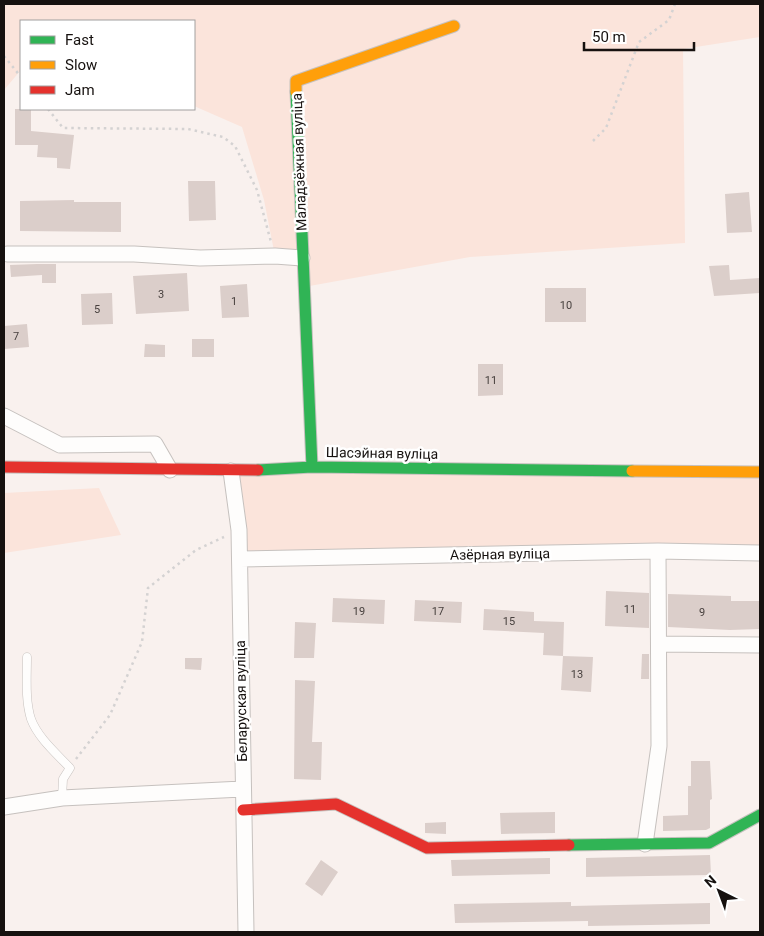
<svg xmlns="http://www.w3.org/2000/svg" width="764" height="936" viewBox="0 0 764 936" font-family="Roboto,sans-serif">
<rect width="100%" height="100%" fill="#f9f1ee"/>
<path fill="#fbe4db" d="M4,4h756v33l-77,12 2,194 -215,14 -166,30 -2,-29 -27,-2 -11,-56 -22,-73 -48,-21v-85h-173v49l-17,20z
M231,471l529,1v81l-520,6z
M99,488l22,47 -117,18v-60z"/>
<path fill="#dbceca" d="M15,109h16v22l43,4 -4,34 -13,-1v-10l-20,-1 1,-12h-23z
M188,181h27l1,39 -27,1z
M749,192l3,40 -25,1 -2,-39z
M74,200v2h47v30l-101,-1v-30z
M37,264h19v19h-14v-8l-31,2 -1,-12z
M729,265l1,15 30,-2v15l-46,3 -5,-30z
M187,273l2,38 -53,3 -3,-38z
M247,284l2,33 -27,1 -2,-32z
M545,288h41v34h-41z
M112,293l1,31 -31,1 -1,-31z
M27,324l2,23 -25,2v-23z
M192,339h22v18h-22z
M145,344l20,1v12h-21z
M478,364h25v31l-25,1z
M606,591l43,2v35l-44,-2z
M668,594l63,2v5h29v28l-30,1 -62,-3z
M333,598l52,2 -1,24 -52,-2z
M415,600l47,2 -1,21 -47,-2z
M484,609l50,3v9l30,1 -1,34 -20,-1 1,-22 -61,-3z
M295,622l21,1 -2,35h-20z
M642,654h7v25h-8z
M563,656l30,1 -2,35 -30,-2z
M185,658h17l-1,12 -16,-1z
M295,680l20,1 -3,61h10l-1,38 -27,-1z
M691,761h19l2,38 -2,1v28l-4,2 -43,1v-15l25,-1v-29h3z
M555,812v21l-54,1 -1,-21z
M446,822v12l-21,-1v-10z
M710,855l1,20 -125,2v-19z
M550,858v16l-98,2 -1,-16z
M321,860l17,12 -16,24 -17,-12z
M571,902v4l139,-3v21l-122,2v-5l-133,2 -1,-19z"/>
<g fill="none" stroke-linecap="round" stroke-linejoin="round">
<defs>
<path id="lane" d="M27,657c0,20 -2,43 4,62 7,19 26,35 39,49l-7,11 -1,19"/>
<path id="street" d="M7,254h127l66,4 75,-2 27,2
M4,416l56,29 95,-1 15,26
M231,471l8,59 7,402
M240,559l418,-8 102,2
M659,644l101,1
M4,807l58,-9 180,-9
M645,844l14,-98 -1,-195"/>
<path id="fast" d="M296,92l16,375
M258,470l54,-3 320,4
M569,845l140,-2 51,-28"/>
<path id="slow" d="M296,92v-11l158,-55
M632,471l128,1"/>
<path id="jam" d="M4,467l254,3
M243,810l93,-6 91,44 142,-3"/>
</defs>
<use href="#lane" stroke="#c6c1be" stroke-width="9"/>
<use href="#street" stroke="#c6c1be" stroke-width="17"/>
<use href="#fast" stroke="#c6c1be" stroke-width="13"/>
<use href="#slow" stroke="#c6c1be" stroke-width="13"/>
<use href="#jam" stroke="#c6c1be" stroke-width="13"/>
<path stroke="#d4d2d2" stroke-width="2.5" stroke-dasharray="2.5 4" stroke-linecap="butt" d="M4,56l17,21
M48,109l15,19 125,1 35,8 12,9 22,44 14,52
M593,141l13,-13 33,-86 30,-22 6,-16
M76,759l34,-44 32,-73 6,-54 48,-38 28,-13"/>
<use href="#lane" stroke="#fefdfc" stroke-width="8"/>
<use href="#street" stroke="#fefdfc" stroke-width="15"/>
<use href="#fast" stroke="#30b455" stroke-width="11"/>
<use href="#slow" stroke="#ff9f0a" stroke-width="11"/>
<use href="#jam" stroke="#e5322d" stroke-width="11"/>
</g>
<g text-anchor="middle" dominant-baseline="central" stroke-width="5" stroke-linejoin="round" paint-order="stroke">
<g font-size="11" fill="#47403e">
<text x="161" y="294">3</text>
<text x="234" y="301">1</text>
<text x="566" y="305">10</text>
<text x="97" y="309">5</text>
<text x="16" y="336">7</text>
<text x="491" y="380">11</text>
<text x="630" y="609">11</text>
<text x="359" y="611">19</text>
<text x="438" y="611">17</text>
<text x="702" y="612">9</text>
<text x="509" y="621">15</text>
<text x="577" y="674">13</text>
</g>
<g font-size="14" fill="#16110f" stroke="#fff">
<text transform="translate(299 162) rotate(-92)">Маладзёжная вуліца</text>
<text transform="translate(382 453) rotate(1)">Шасэйная вуліца</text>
<text transform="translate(500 554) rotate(-1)">Азёрная вуліца</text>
<text transform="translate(241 701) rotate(-91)">Беларуская вуліца</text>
</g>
</g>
<rect width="764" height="936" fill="none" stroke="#16110f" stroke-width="10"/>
<rect x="20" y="20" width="175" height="90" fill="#ffffff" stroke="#a2a09f"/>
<rect x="30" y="36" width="25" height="8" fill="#30b455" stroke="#a2a09f"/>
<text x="65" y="45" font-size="15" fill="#16110f">Fast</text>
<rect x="30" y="61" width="25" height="8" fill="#ff9f0a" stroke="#a2a09f"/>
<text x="65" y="70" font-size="15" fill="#16110f">Slow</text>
<rect x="30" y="86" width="25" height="8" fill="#e5322d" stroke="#a2a09f"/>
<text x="65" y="95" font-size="15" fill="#16110f">Jam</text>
<g transform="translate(719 891) rotate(318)" stroke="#ffffff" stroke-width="4" paint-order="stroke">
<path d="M0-4L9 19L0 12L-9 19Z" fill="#16110f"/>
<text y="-8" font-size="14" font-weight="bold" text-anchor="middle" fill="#16110f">N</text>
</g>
<path d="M584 42v8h110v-8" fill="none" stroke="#16110f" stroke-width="2.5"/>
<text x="592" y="42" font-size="15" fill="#16110f" stroke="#ffffff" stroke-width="4" paint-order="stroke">50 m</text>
</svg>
